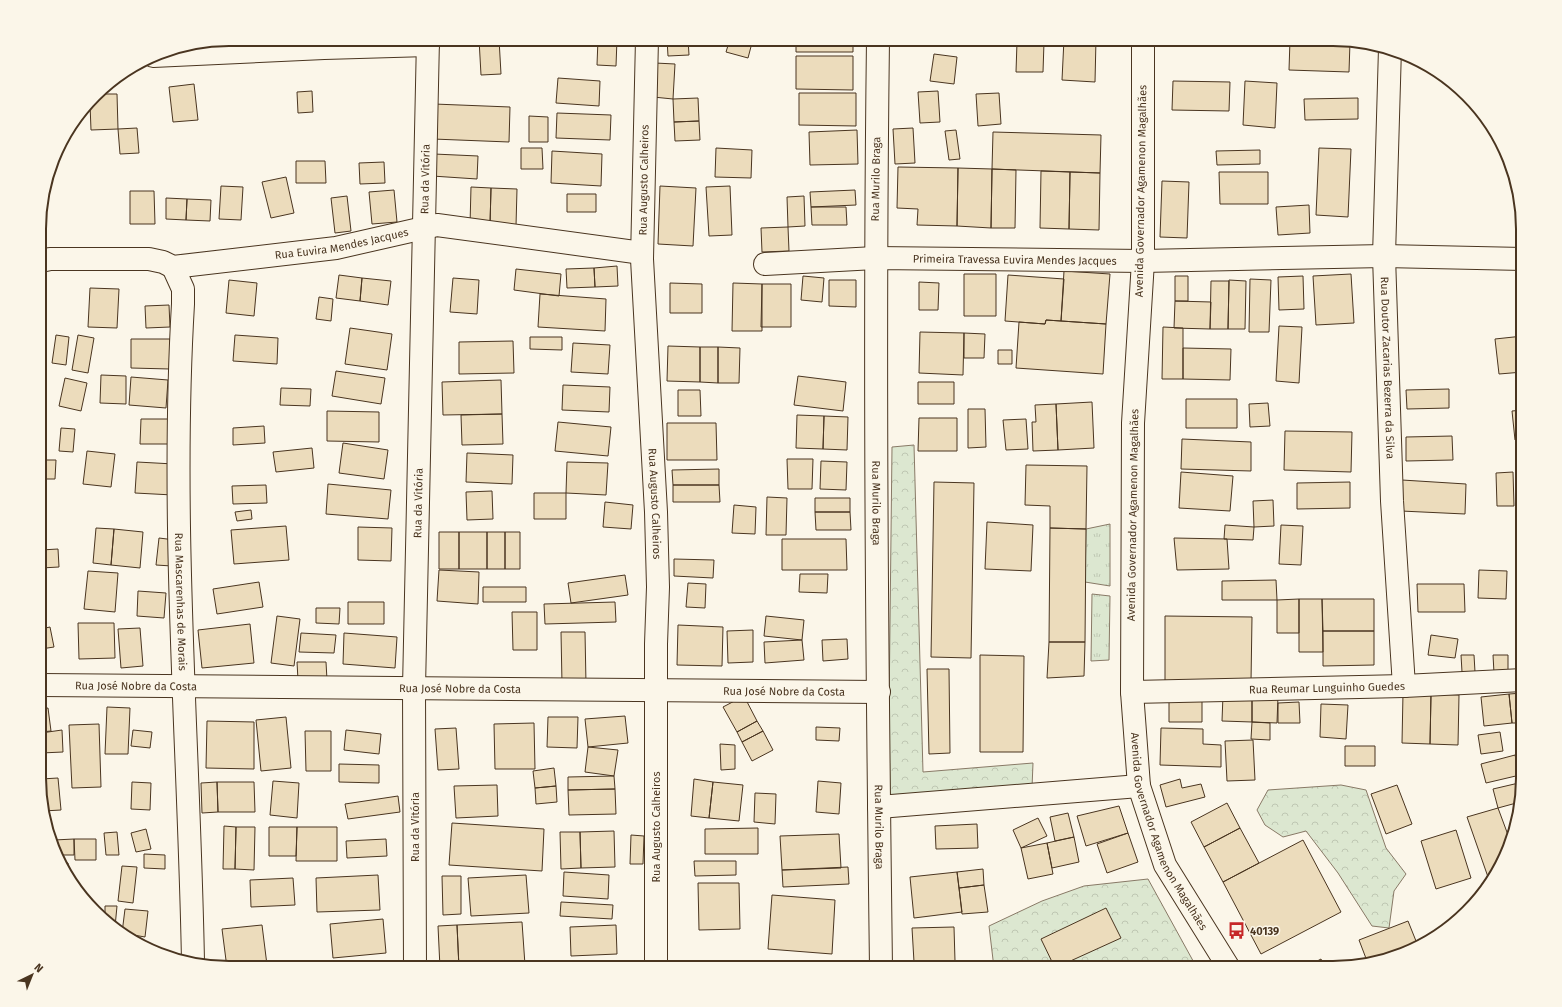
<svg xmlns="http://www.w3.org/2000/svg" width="1562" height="1007" viewBox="0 0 1562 1007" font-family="'Fira Sans',sans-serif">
<defs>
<pattern id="grass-tufts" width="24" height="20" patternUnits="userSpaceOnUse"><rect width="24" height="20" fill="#dce7d0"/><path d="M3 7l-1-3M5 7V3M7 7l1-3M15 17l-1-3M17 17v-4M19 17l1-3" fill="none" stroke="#bec7b2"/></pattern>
<pattern id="forest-crowns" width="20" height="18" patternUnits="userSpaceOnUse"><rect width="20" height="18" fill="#dce7d0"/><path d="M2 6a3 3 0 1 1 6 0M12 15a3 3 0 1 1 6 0" fill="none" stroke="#bec7b2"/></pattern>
</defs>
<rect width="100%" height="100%" fill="#fbf6e9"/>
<path fill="url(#grass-tufts)" stroke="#887966" d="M1110,524v62l-25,-4 1,-53z
M1092,594l18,2 -1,64 -18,1z"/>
<path fill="url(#forest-crowns)" stroke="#887966" d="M914,445l9,327 110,-9 -1,25 -144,14 4,-355z
M1341,785l25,5 20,58 20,26 -12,17 -5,37 -17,-2 -34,-53 -32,-42 -23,6 -18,-12 -8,-15 11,-20z
M1148,879l49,89h-203l-5,-42 53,-25 42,-15z"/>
<path fill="#ecdcbc" stroke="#4a3520" d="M479,39h20l2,35 -20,1z
M598,39h19l-1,27 -19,-1z
M667,39h21l1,16 -21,1z
M730,39h23l-5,19 -22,-6z
M796,39h57v13h-57z
M1064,39h32l-1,43 -33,-2z
M1290,40l60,2 -1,30 -60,-2z
M1017,42h27l-1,30h-27z
M934,54l23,3 -3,27 -24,-3z
M796,56h57v34l-57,-1z
M655,63l20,1 -2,35 -20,-2z
M558,78l42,3 -1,25 -43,-3z
M1173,81l57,1 -1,29 -57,-1z
M1245,81l32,2 -2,45 -32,-3z
M194,84l4,36 -25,2 -4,-35z
M312,91l1,21 -15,1 -1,-21z
M938,91l2,31 -20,1 -2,-31z
M799,93h57v33l-57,-1z
M999,93l2,31 -23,2 -2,-32z
M98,94h19l1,35 -27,1 -1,-26z
M698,98l1,23 -25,1 -1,-23z
M1358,98v21l-53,1 -1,-21z
M434,104l76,3 -1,35 -76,-3z
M557,113l54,2 -1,25 -54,-2z
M529,116l19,1v25h-19z
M699,121l1,19 -25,1 -1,-19z
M137,128l2,25 -19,1 -2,-25z
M913,128l2,35 -20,1 -2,-35z
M857,130l1,34 -48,1 -1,-33z
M956,130l4,29 -11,1 -4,-29z
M993,132l108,3 -1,38 -108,-4z
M521,148h21l1,21h-22z
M716,148l36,2 -1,28 -36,-1z
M1319,148l32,1 -3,68 -32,-2z
M1260,150v14l-43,1 -1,-14z
M552,151l50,3 -1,32 -50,-3z
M434,154l44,2 -1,23 -45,-3z
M296,161h29l1,22h-30z
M384,162l1,21 -25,1 -1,-21z
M898,167l60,1 -1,58 -40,-1 1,-16 -21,-1z
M958,168l34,1 -1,59 -34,-2z
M992,169l24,1 -1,58h-24z
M1041,171l29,1 -1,57 -29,-1z
M1070,172l30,1 -1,57 -30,-1z
M1219,172h49v32h-48z
M286,177l8,36 -23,5 -9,-36z
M1162,181l27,1 -2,56 -27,-1z
M221,186l22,1 -2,33 -22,-1z
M660,186l36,2 -3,58 -35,-2z
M730,186l2,49 -23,1 -3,-49z
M471,187l20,1 -1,37h-20z
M491,188l26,1 -1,37 -26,-1z
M394,190l3,32 -25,2 -3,-32z
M855,190l1,15 -45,2 -1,-15z
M130,191h24l1,33h-25z
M567,194h29v18h-29z
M347,196l4,35 -16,2 -4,-35z
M804,196l1,30 -17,1 -1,-30z
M166,198l21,1 -1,21 -20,-1z
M187,199l24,1 -1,21 -24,-1z
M1309,205l1,28 -32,2 -2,-28z
M811,207h35l1,18h-35z
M788,227l1,24 -27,1 -1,-24z
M617,266l1,20 -23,1 -1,-19z
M594,268l1,19 -28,1 -1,-19z
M516,269l45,5 -2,22 -45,-6z
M1064,271l46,3 -4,50 -45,-3z
M964,274h32v42h-32z
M1351,274l3,49 -38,2 -3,-49z
M339,275l23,3 -2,23 -24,-3z
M1008,275l56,4 -3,42 -15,-1 -1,4 -40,-3z
M803,276l21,2 -2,24 -21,-2z
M1175,276h13v25h-13z
M1303,276l1,33 -25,1 -1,-33z
M362,278l29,3 -3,24 -28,-4z
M453,278l26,2 -2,34 -27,-2z
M1250,279l21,1 -2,52h-20z
M229,280l28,3 -3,33 -28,-3z
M829,280h27v27l-27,-1z
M1229,280l17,1 -1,48h-17z
M1211,281h18l-1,48h-18z
M919,282l20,1 -1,27h-19z
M670,283l32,1v29h-32z
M733,283l29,1v47h-30z
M762,284h29v43h-30z
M90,288l29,1 -2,39 -29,-1z
M540,294l66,5 -1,32 -67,-4z
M319,297l14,2 -2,22 -15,-2z
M1175,301l36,1 -1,27 -36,-1z
M169,305l1,22 -24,1 -1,-22z
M1046,320l60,4 -3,50 -87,-6 3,-46 26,2z
M1279,326l23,1 -3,56 -23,-2z
M1163,327l20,1v51h-21z
M350,328l42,6 -5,36 -42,-6z
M920,332l44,1 -1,42 -44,-2z
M964,333l21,1 -1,24h-20z
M56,335l13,2 -3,28 -14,-2z
M78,335l16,3 -6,35 -16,-3z
M235,335l43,3 -1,26 -44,-3z
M1523,336v36l-24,2 -4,-35z
M530,337h32v13l-32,-1z
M131,339h39v30l-39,-1z
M513,341l1,32 -55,1v-32z
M573,343l37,2 -2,29 -37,-2z
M668,346l32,1v35l-33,-1z
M700,347h18v36l-18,-1z
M718,347l22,1 -1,35h-21z
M1183,348l48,1 -1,31 -47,-1z
M998,350h14v14h-14z
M336,371l49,7 -4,26 -49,-8z
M101,375l25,1v28l-26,-1z
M798,376l48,6 -3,29 -49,-6z
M131,377l37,3 -2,28 -37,-3z
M65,378l22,5 -6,28 -22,-5z
M501,380l1,34 -59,1 -1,-33z
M918,382h36v22h-36z
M563,385l47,2 -1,25 -47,-2z
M281,388l30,1 -1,17 -30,-1z
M1449,389v19l-42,1 -1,-19z
M678,390h22l1,26h-23z
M1186,399h51v29h-51z
M1092,402l2,46 -36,2 -2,-46z
M1268,403l2,23 -20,1 -1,-23z
M1056,404l2,46 -25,1 -1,-29h4l-1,-17z
M968,409h17l1,38 -18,1z
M1523,410v29l-8,1 -3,-29z
M327,411l52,1v30l-52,-1z
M502,414l1,30 -41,1 -1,-30z
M797,415l27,1 -1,33 -27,-1z
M824,416l24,1 -1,33 -24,-1z
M919,418h38v33h-39z
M141,419h30l-1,25h-30z
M1026,419l2,30 -22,1 -3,-30z
M558,422l53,5 -3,29 -53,-5z
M667,423h49l1,37h-50z
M264,426l1,17 -32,2v-17z
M61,428l14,1 -2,23 -14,-1z
M1285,431l67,1 -1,40 -67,-2z
M1452,436l1,24 -47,1v-24z
M1182,439l69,3v29l-70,-2z
M343,443l45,7 -4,29 -45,-6z
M312,448l2,20 -38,4 -3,-20z
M87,451l28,3 -4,33 -28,-3z
M467,453l46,2 -1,29 -46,-2z
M787,459h26l-1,30h-24z
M41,460h15l-1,19h-14z
M821,461l26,1 -1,28 -26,-1z
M137,462l37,2 -1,31 -38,-2z
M567,462l41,1 -2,32 -40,-2z
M1026,465l61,1 -1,63 -36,-1v-22l-25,-1z
M719,469v16h-46l-1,-15z
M1181,472l52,4 -3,35 -51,-3z
M1513,472l1,34h-17l-1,-33z
M1402,480l64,4 -1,30 -64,-3z
M934,482l40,1 -3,175 -40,-1z
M1350,482v26l-53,1v-26z
M328,484l63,6 -3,29 -62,-5z
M266,485l1,18 -34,1 -1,-18z
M673,485h46l1,17h-47z
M492,491l1,28 -26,1 -1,-28z
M534,493h32v26h-32z
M767,497l20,1 -1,37h-20z
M815,498h35v14h-35z
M1273,500l1,26 -20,1 -1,-26z
M605,502l28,3 -2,24 -28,-2z
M734,505l22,2 -1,27 -23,-1z
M251,510l1,9 -15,2 -2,-9z
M815,512h35l1,18h-35z
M987,522l46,3 -2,46 -46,-2z
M1225,525l29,2 -1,13 -29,-1z
M1281,525l22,1 -2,39 -22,-1z
M286,526l3,34 -55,4 -3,-34z
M358,527l34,1 -1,33 -33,-1z
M96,528l18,1 -3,36 -18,-2z
M1050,528l36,1 -1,113h-36z
M114,529l29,3 -3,36 -29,-3z
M439,532h20v37h-20z
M459,532h28v37h-28z
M487,532h18v37h-18z
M505,532h15v37h-15z
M159,538l16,2 -3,26 -16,-1z
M1174,538l53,1 2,30 -52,1z
M782,539h64l1,31h-65z
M58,549l1,18 -18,1v-18z
M674,559l40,1 -1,18 -39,-2z
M439,570l40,2 -1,32 -41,-3z
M1479,570l28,1 -1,28 -28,-1z
M88,571l30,2 -3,39 -31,-3z
M800,574h28l-1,19 -28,-1z
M625,575l3,20 -57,8 -3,-20z
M1276,580l1,20h-55v-19z
M259,582l4,25 -46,7 -4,-25z
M688,583l18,1 -1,24 -19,-1z
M1417,584h47l1,28h-47z
M483,587h43v15h-43z
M138,591l28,2 -2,25 -27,-2z
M1299,599h23l1,53h-24z
M1299,599v34h-22v-33z
M1322,599h52v32h-51z
M348,602h36v22h-36z
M615,602l1,20 -71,2 -1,-20z
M316,608h24l-1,16 -23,-1z
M512,612h25v38h-24z
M277,616l23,3 -6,47 -23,-3z
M766,616l38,4 -2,20 -38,-4z
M1165,616l87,1 -1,65 -86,-1z
M78,623h36l1,35 -36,1z
M250,624l4,39 -52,5 -4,-38z
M678,625l45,2 -1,39 -45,-1z
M50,627l4,20 -13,2v-20z
M140,628l3,38 -22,2 -3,-39z
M753,630v32l-25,1 -1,-32z
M1323,631h51v34l-51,1z
M561,632h24l1,52h-24z
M301,633l35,2 -2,18 -35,-1z
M344,633l53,4 -2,31 -52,-4z
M1431,635l27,4 -3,19 -27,-3z
M847,639l1,20 -25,2 -1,-21z
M802,640l2,20 -39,3 -1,-21z
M1049,642h36l-1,34 -37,2z
M980,655l44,1 -1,96h-43z
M1461,655h13l1,17h-13z
M1493,655h15v18h-14z
M297,662h29l1,18h-29z
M927,669h22l1,84 -21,1z
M1403,693l28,1 -1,50 -28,-1z
M1523,693v30h-11l-3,-29z
M1431,694l28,1 -1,50 -28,-1z
M1509,694l3,29 -28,3 -3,-29z
M1223,695h29v27l-30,-1z
M1252,695l26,1 -1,27 -25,-1z
M744,696l13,25 -20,11 -14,-25z
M1169,700h33v22h-33z
M1299,702l1,21h-22v-20z
M1321,704l27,1 -2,34 -26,-2z
M107,707l23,1 -2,46h-23z
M48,708l3,23 -10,1v-23z
M625,716l3,27 -40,4 -3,-28z
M286,717l5,51 -30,3 -5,-51z
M548,717h30l-1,31 -30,-1z
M207,721l47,1v47l-48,-1z
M757,721l6,10 -21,11 -5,-10z
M1252,722l18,1v17l-19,-1z
M534,723l1,46h-40l-1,-45z
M99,724l2,63 -29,1 -3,-63z
M816,727l24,1 -1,13 -23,-1z
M456,728l3,41 -21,1 -3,-41z
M1161,728l42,1v15l18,1v22l-61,-2z
M62,730l1,22 -22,1v-20z
M133,730l19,2 -2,16 -19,-2z
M346,730l35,4 -2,20 -35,-4z
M305,731h26v40h-25z
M763,731l10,19 -21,11 -10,-19z
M1500,732l3,19 -22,3 -3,-19z
M1253,740l2,40 -28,1 -2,-40z
M720,744l15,1v24l-14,1z
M1345,746h30v20h-30z
M588,747l30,3 -4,26 -29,-4z
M1515,755l5,20 -34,8 -5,-19z
M339,764l40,1v18l-40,-1z
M554,768l2,18 -21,2 -2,-17z
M614,776l1,13 -47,1v-13z
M58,778l3,32 -18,1 -2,-8v-24z
M694,779l19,3 -4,36 -18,-2z
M1180,779l2,9 19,-4 4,13 -39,10 -6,-22z
M273,781l26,2 -2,35 -27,-3z
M818,781l23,2 -2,31 -23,-2z
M132,782l19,1 -1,27 -19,-1z
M217,782l1,30 -16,1 -1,-30z
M217,782h37l1,30h-37z
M713,782l30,3 -4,36 -30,-3z
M1523,782l-3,20 -22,6 -5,-19z
M497,785l1,31 -42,2 -2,-32z
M1397,785l15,39 -26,10 -15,-40z
M556,786l1,16 -21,2 -1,-16z
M615,789l1,25 -47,1 -1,-25z
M755,793l21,1 -1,30 -21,-2z
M398,796l2,16 -52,7 -3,-15z
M1227,803l13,25 -36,19 -13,-25z
M1119,806l9,27 -42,13 -9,-30z
M1498,808l13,35 -16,32 -7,2 -21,-60z
M1068,813l6,24 -19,4 -5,-24z
M1038,818l9,18 -26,12 -8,-18z
M452,823l92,6 -2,42 -93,-6z
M977,824l1,24 -42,1 -1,-23z
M224,826l12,1 -1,42h-12z
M236,827h19l-1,43 -19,-1z
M269,827h28l-1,29h-27z
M297,827h40v34h-41z
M758,828v26h-53v-25z
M1240,828l19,35 -36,19 -19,-35z
M146,829l5,20 -15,3 -5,-19z
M1456,830l15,48 -35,11 -15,-48z
M614,831l1,36 -34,1 -1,-36z
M117,832l2,23h-13l-2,-22z
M560,832h20l1,36 -20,1z
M1128,833l10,29 -31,11 -10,-29z
M839,834l2,34 -59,2 -2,-34z
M631,835l13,1 -1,28h-13z
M1074,837l5,25 -27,6 -5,-25z
M74,839v16h-16l-4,-15z
M74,839h22v21h-21z
M386,839l1,17 -40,2 -1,-17z
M1303,840l38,72 -80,42 -38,-72z
M1047,843l6,31 -25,5 -7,-31z
M144,854l21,1v14l-21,-1z
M694,861h42v14l-41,1z
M61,862l7,1v14l-3,-4z
M122,866l15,1 -4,36 -15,-2z
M848,867l1,17 -66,3 -1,-17z
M983,869l1,16 -25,3 -2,-16z
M564,872l45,3 -1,24 -45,-3z
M957,872l5,40 -48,6 -4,-41z
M378,875l2,35 -63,2 -1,-34z
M526,875l3,38 -58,3 -3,-38z
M442,876h19v38l-18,1z
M293,878l2,27 -44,2 -1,-27z
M698,883h41l1,46 -41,1z
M984,885l4,27 -26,2 -3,-26z
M772,895l63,5 -3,54 -64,-5z
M561,902l52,3 -1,14 -52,-3z
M105,906h12l-2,21 -10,-11z
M1106,908l15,30 -66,30 -14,-29z
M125,909l23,2 -3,26 -23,-4z
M383,919l3,34 -53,5 -3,-34z
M1408,921l10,25 -51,15 -8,-21z
M522,922l3,43 -66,3 -2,-43z
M262,925l5,40 -40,3 -5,-39z
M457,925l2,43h-19l-2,-42z
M616,925l1,29 -46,2 -1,-29z
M954,927l1,34 -41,1 -2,-34z
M1321,959l4,9h-21z
M752,965l26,3h-26z"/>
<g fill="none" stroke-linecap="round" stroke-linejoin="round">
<defs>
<g id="minor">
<path id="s1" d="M647,39l-5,220 14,253 2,75 -2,57v324"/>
<path id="s2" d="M878,39c-4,310 -1,619 3,929"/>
<path id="s3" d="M1390,48l-6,208 8,245 12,185"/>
<path d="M153,56l171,-8 104,-3"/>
<path id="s4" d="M41,261l9,-2h99l14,3 10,5 163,-19 101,-23 205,28"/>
<path id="s5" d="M765,264l110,-6 268,3 241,-5 139,3"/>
<path id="s6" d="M173,267l10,22v15c-13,219 6,439 10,658"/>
<path id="s7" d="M41,685l838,7"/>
<path id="s8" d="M1132,692l272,-6 119,-6"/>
<path d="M879,807l260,-21"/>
<path id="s9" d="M415,968l-1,-280 14,-649"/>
</g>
<g id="secondary">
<path id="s10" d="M1143,39v222l-10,162 -1,269 7,94 26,79 64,103"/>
</g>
</defs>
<use href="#minor" stroke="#4a3520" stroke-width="24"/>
<use href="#secondary" stroke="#4a3520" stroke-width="24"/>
<use href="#minor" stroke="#fbf6e9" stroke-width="22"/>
<use href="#secondary" stroke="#fbf6e9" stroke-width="22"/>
</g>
<defs>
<symbol id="bus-bare" viewBox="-9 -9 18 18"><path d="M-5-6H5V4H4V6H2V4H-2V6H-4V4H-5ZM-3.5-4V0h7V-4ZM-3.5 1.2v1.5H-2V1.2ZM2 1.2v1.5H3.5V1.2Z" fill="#c62828" stroke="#fbf6e9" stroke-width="2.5" paint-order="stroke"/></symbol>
</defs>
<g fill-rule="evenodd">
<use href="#bus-bare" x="1224" y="918" width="25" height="25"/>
</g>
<g text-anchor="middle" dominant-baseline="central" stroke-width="3" stroke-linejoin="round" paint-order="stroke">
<g font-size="11" fill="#4a3520" stroke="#fbf6e9">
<text stroke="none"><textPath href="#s9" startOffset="789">Rua da Vitória</textPath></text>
<text transform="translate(876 179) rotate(-89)">Rua Murilo Braga</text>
<text transform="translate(644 180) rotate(-89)">Rua Augusto Calheiros</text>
<text transform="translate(1141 191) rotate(-89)">Avenida Governador Agamenon Magalhães</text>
<text stroke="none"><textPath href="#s4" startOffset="304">Rua Euvira Mendes Jacques</textPath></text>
<text stroke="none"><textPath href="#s5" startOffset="250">Primeira Travessa Euvira Mendes Jacques</textPath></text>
<text stroke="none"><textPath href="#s3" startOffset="320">Rua Doutor Zacarias Bezerra da Silva</textPath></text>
<text stroke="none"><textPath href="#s9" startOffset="465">Rua da Vitória</textPath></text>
<text stroke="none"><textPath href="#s1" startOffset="465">Rua Augusto Calheiros</textPath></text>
<text stroke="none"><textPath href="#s2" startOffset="464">Rua Murilo Braga</textPath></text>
<text transform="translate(1133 515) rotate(-89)">Avenida Governador Agamenon Magalhães</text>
<text stroke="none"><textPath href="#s6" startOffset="337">Rua Mascarenhas de Morais</textPath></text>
<text stroke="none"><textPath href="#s7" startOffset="95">Rua José Nobre da Costa</textPath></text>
<text stroke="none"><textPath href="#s8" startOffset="195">Rua Reumar Lunguinho Guedes</textPath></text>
<text stroke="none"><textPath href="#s7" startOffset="419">Rua José Nobre da Costa</textPath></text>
<text stroke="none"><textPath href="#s7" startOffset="743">Rua José Nobre da Costa</textPath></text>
<text transform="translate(415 827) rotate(-90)">Rua da Vitória</text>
<text transform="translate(656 827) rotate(-90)">Rua Augusto Calheiros</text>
<text stroke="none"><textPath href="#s2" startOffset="788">Rua Murilo Braga</textPath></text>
<text stroke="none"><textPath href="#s10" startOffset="800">Avenida Governador Agamenon Magalhães</textPath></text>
</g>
<g font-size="11" font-weight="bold" fill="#4a3520" stroke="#fbf6e9" text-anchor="start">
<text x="1250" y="931">40139</text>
</g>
</g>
<path d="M0 0H1562V1007H0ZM229 46H1333A183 183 0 0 1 1516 229V778A183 183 0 0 1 1333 961H229A183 183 0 0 1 46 778V229A183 183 0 0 1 229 46Z" fill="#fbf6e9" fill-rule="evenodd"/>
<path fill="none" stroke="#4a3520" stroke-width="2" d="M229 46H1333A183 183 0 0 1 1516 229V778A183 183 0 0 1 1333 961H229A183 183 0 0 1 46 778V229A183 183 0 0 1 229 46Z"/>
<g transform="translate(32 975) rotate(43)" stroke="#fbf6e9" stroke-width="3" paint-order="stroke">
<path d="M0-3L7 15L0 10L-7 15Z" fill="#4a3520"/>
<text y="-6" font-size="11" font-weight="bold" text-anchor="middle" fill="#4a3520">N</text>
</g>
</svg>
